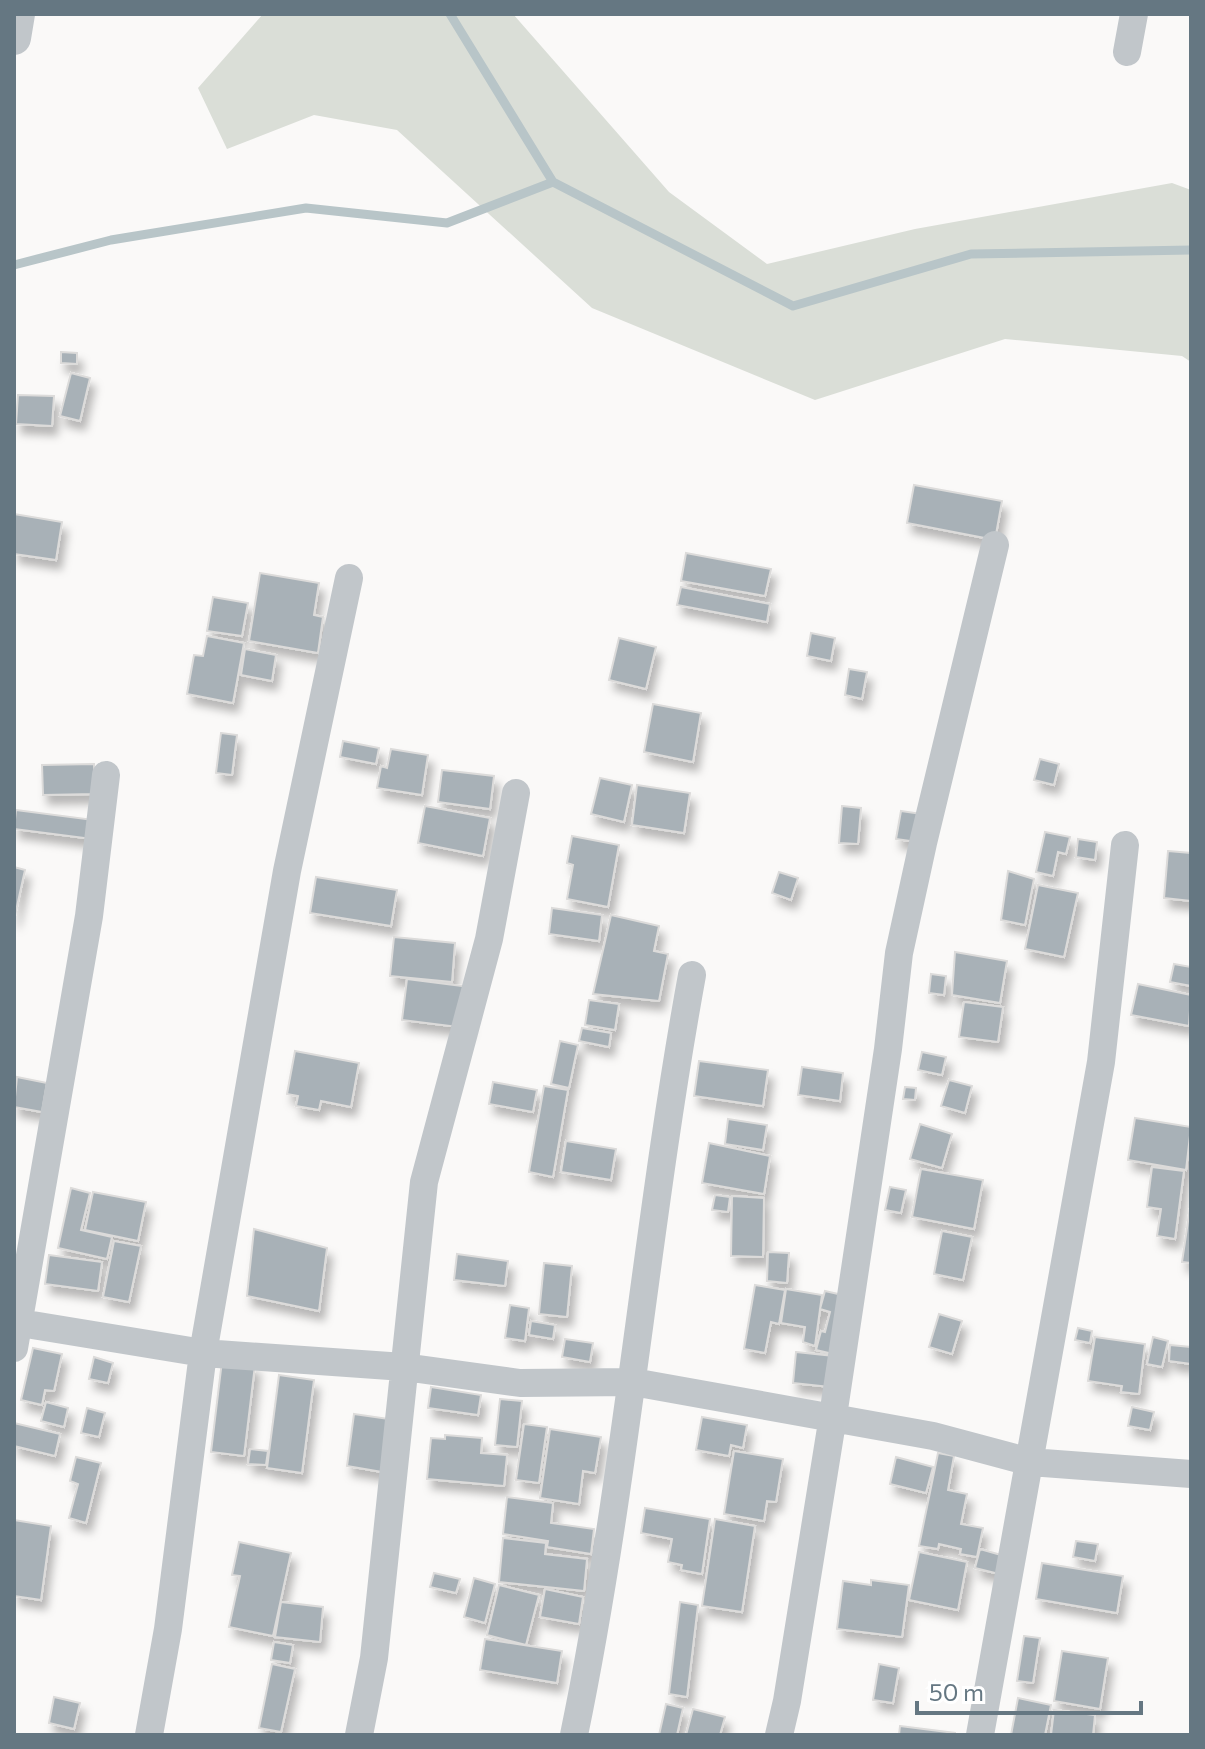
<svg xmlns="http://www.w3.org/2000/svg" width="1205" height="1749" viewBox="0 0 1205 1749" font-family="Commissioner,sans-serif">
<defs>
<filter id="shadow"><feDropShadow dx="5" dy="9" stdDeviation="4" flood-color="#0004"/></filter>
</defs>
<rect width="100%" height="100%" fill="#faf9f8"/>
<path fill="#daded7" d="M263,14h250l156,178 98,72 148,-35 257,-46 19,7v172l-9,-6 -177,-17 -190,61 -223,-92 -195,-178 -83,-15 -87,34 -29,-61z"/>
<g fill="none" stroke-linecap="round" stroke-linejoin="round">
<path stroke="#b8c5c8" stroke-width="9" d="M450,14l103,168 240,124 178,-52 220,-4
M14,265l97,-25 195,-32 141,15 106,-41"/>
</g>
<path fill="#a8b1b7" stroke="#dcdbda" stroke-width="2" filter="url(#shadow)" d="M61,352l16,1v11l-16,-1z
M71,373l19,5 -10,43 -20,-5z
M18,395l36,1 -2,30 -36,-2z
M914,485l88,16 -7,39 -88,-17z
M14,514l48,8 -6,38 -42,-6z
M686,553l85,16 -6,27 -84,-15z
M260,573l59,10 -5,32 9,2 -5,36 -69,-12z
M681,587l89,17 -3,18 -90,-17z
M213,597l35,6 -6,33 -35,-5z
M811,633l24,5 -4,23 -24,-5z
M207,636l37,7 -11,60 -46,-9 7,-39 9,1z
M619,638l37,9 -10,42 -37,-9z
M245,649l31,6 -4,26 -31,-6z
M849,669l18,3 -5,27 -17,-4z
M653,704l48,9 -8,49 -49,-10z
M221,733l16,2 -5,40 -16,-2z
M343,741l36,7 -3,16 -36,-7z
M391,749l37,6 -6,40 -45,-7 4,-22 6,2z
M1040,759l19,5 -5,21 -20,-5z
M94,764l1,30 -52,1 -1,-30z
M442,770l52,6 -4,33 -52,-7z
M600,778l32,7 -8,37 -33,-8z
M637,785l53,8 -6,40 -52,-8z
M425,806l65,12 -7,38 -65,-13z
M842,806l19,2 -3,36 -19,-1z
M16,810l78,10 -2,19 -78,-10z
M901,811l21,3 -5,28 -21,-3z
M1045,832l25,5 -4,17 -8,-2 -5,24 -17,-4z
M572,836l47,9 -11,62 -41,-8 6,-34 -6,-2z
M1078,839l19,3 -2,18 -19,-3z
M1168,851l23,2v48l-27,-3z
M14,867l11,3 -11,50z
M1008,871l26,8 -9,46 -24,-5z
M779,872l19,6 -7,22 -19,-7z
M316,877l81,13 -6,36 -81,-13z
M1038,885l40,8 -14,64 -39,-8z
M552,908l50,7 -3,26 -50,-7z
M611,915l48,11 -5,25 14,3 -9,47 -66,-7z
M394,937l61,6 -3,39 -62,-6z
M955,952l52,9 -7,42 -48,-8z
M1174,964l17,3v19l-21,-4z
M931,974l15,2 -2,19 -15,-2z
M407,979l63,8 -4,41 -64,-8z
M1138,984l53,11 -2,31 -58,-11z
M589,1000l30,4 -4,26 -30,-5z
M964,1002l39,5 -5,35 -39,-5z
M582,1028l29,5 -2,14 -30,-6z
M560,1041l18,4 -9,43 -18,-4z
M295,1051l64,12 -8,44 -30,-6 -2,9 -23,-4 2,-10 -11,-2z
M922,1052l24,5 -4,18 -24,-5z
M699,1061l69,9 -5,36 -69,-10z
M802,1067l41,6 -3,28 -42,-6z
M17,1077l30,6 -5,29 -28,-5z
M949,1080l23,6 -7,27 -24,-7z
M493,1082l44,8 -4,22 -44,-8z
M544,1086l24,4 -15,87 -24,-5z
M905,1087l11,1 -1,12 -12,-1z
M1135,1118l56,9 -5,43 -58,-10z
M728,1119l39,6 -4,25 -38,-6z
M920,1124l32,10 -10,34 -32,-9z
M566,1141l50,8 -5,31 -50,-8z
M709,1143l61,13 -6,38 -62,-11z
M1152,1167l32,4 -9,68 -18,-3 4,-27 -14,-2z
M921,1169l62,11 -9,49 -62,-12z
M890,1187l16,3 -5,23 -16,-3z
M71,1188l19,5 -9,37 31,7 -5,22 -49,-11z
M93,1192l53,10 -8,39 -53,-11z
M715,1195l15,2 -2,15 -16,-2z
M732,1196l32,2 -1,59 -32,-1z
M1191,1201v62l-9,-1z
M254,1229l73,19 -8,63 -72,-15z
M942,1231l30,6 -9,43 -29,-6z
M114,1241l27,5 -12,56 -26,-5z
M768,1252l21,1 -2,30 -20,-2z
M457,1254l51,7 -3,25 -51,-6z
M49,1255l53,7 -4,29 -53,-7z
M544,1263l28,3 -5,51 -28,-3z
M755,1285l30,5 -6,34 -8,-2 -6,31 -21,-4z
M786,1289l36,6 -7,51 -12,-4 2,-15 -24,-4z
M825,1291l22,5 -14,58 -17,-4 5,-19 4,1 5,-20 -10,-3z
M510,1305l19,3 -4,33 -20,-3z
M939,1314l23,7 -10,33 -23,-7z
M531,1321l24,4 -2,14 -24,-4z
M1078,1328l14,3 -2,12 -15,-3z
M1095,1337l50,7 -6,50 -18,-2 1,-6 -34,-5z
M1153,1337l15,4 -6,26 -15,-3z
M565,1339l28,4 -3,19 -28,-5z
M1170,1345l21,2v17l-22,-3z
M33,1348l29,6 -8,37 -9,-1 -3,15 -21,-5z
M796,1352l38,4 -4,31 -37,-4z
M94,1357l19,6 -5,20 -19,-4z
M222,1361l33,4 -11,91 -33,-4z
M279,1375l35,5 -12,93 -35,-5z
M431,1387l50,8 -3,20 -50,-7z
M500,1399l22,2 -5,46 -22,-2z
M46,1402l22,6 -4,19 -23,-6z
M1132,1407l22,5 -4,18 -22,-4z
M87,1408l18,5 -6,24 -18,-4z
M354,1414l35,5 -7,53 -35,-6z
M702,1417l45,8 -4,23 -12,-3 -2,11 -33,-6z
M14,1423l46,11 -5,22 -41,-10z
M524,1424l23,3 -8,56 -23,-3z
M550,1429l51,8 -6,36 -12,-2 -4,33 -39,-6z
M445,1435l37,3 -1,15 26,2 -3,31 -77,-7 4,-41 14,1z
M250,1449l18,2 -2,14 -18,-1z
M734,1451l49,8 -7,43 -9,-1 -3,20 -40,-7z
M938,1453l16,3 -6,34 19,4 -6,30 22,4 -6,29 -17,-3 1,-5 -22,-5 -1,5 -19,-3z
M76,1457l25,6 -15,60 -17,-5 9,-34 -8,-3z
M896,1457l37,10 -7,26 -36,-9z
M507,1497l46,6 -2,20 43,6 -3,25 -44,-7 1,-6 -45,-7z
M645,1508l65,11 -8,55 -21,-4 1,-5 -14,-3 4,-23 -31,-6z
M715,1519l40,7 -13,86 -40,-6z
M14,1520l37,6 -10,74 -27,-4z
M503,1538l43,5 -1,11 42,5 -3,32 -85,-9z
M1076,1541l22,3 -3,17 -22,-4z
M239,1542l52,11 -18,83 -44,-9 11,-51 -8,-1z
M980,1549l28,8 -5,18 -28,-7z
M919,1552l48,10 -9,48 -49,-10z
M1042,1563l81,13 -6,37 -81,-14z
M434,1573l26,6 -4,14 -26,-6z
M474,1578l21,6 -10,39 -21,-6z
M871,1580l38,5 -7,52 -65,-8 6,-48 28,4z
M499,1585l40,10 -13,50 -39,-10z
M545,1589l38,8 -4,27 -39,-7z
M281,1602l42,5 -3,35 -45,-5z
M680,1602l18,3 -11,92 -18,-3z
M1024,1636l16,2 -7,45 -16,-2z
M485,1639l77,12 -5,32 -77,-13z
M274,1642l19,3 -3,18 -19,-3z
M1062,1651l46,7 -8,51 -46,-8z
M272,1664l23,5 -14,63 -22,-4z
M879,1664l20,4 -6,35 -20,-3z
M54,1697l26,6 -6,26 -25,-6z
M1018,1698l33,7 -6,30h-34z
M666,1704l17,4 -6,27h-18z
M693,1709l32,8 -5,18h-34z
M1054,1710l41,5 -2,20h-42z
M900,1726l55,7v2h-56z"/>
<g fill="none" stroke-linecap="round" stroke-linejoin="round">
<path stroke="#c1c6ca" stroke-width="28" d="M1127,52l7,-38
M14,1322l189,31 201,14 116,16 113,-1 300,54 97,26 161,12
M14,1348l75,-432 17,-141
M149,1735l19,-106 35,-276 84,-482 62,-293
M359,1735l15,-77 50,-476 65,-243 27,-146
M574,1735c52,-252 72,-508 118,-760
M779,1735l8,-34 46,-285 55,-367 11,-96 24,-110 72,-298
M980,1735l121,-673 24,-217"/>
<path stroke="#c1c6ca" stroke-width="34" d="M14,38l4,-24"/>
</g>
<rect width="1205" height="1749" fill="none" stroke="#657782" stroke-width="32"/>
<path d="M917 1701v12h224v-12" fill="none" stroke="#657782" stroke-width="4"/>
<text x="929" y="1701" font-size="24" fill="#657782" stroke="#ffffff" stroke-width="6" paint-order="stroke">50 m</text>
</svg>
